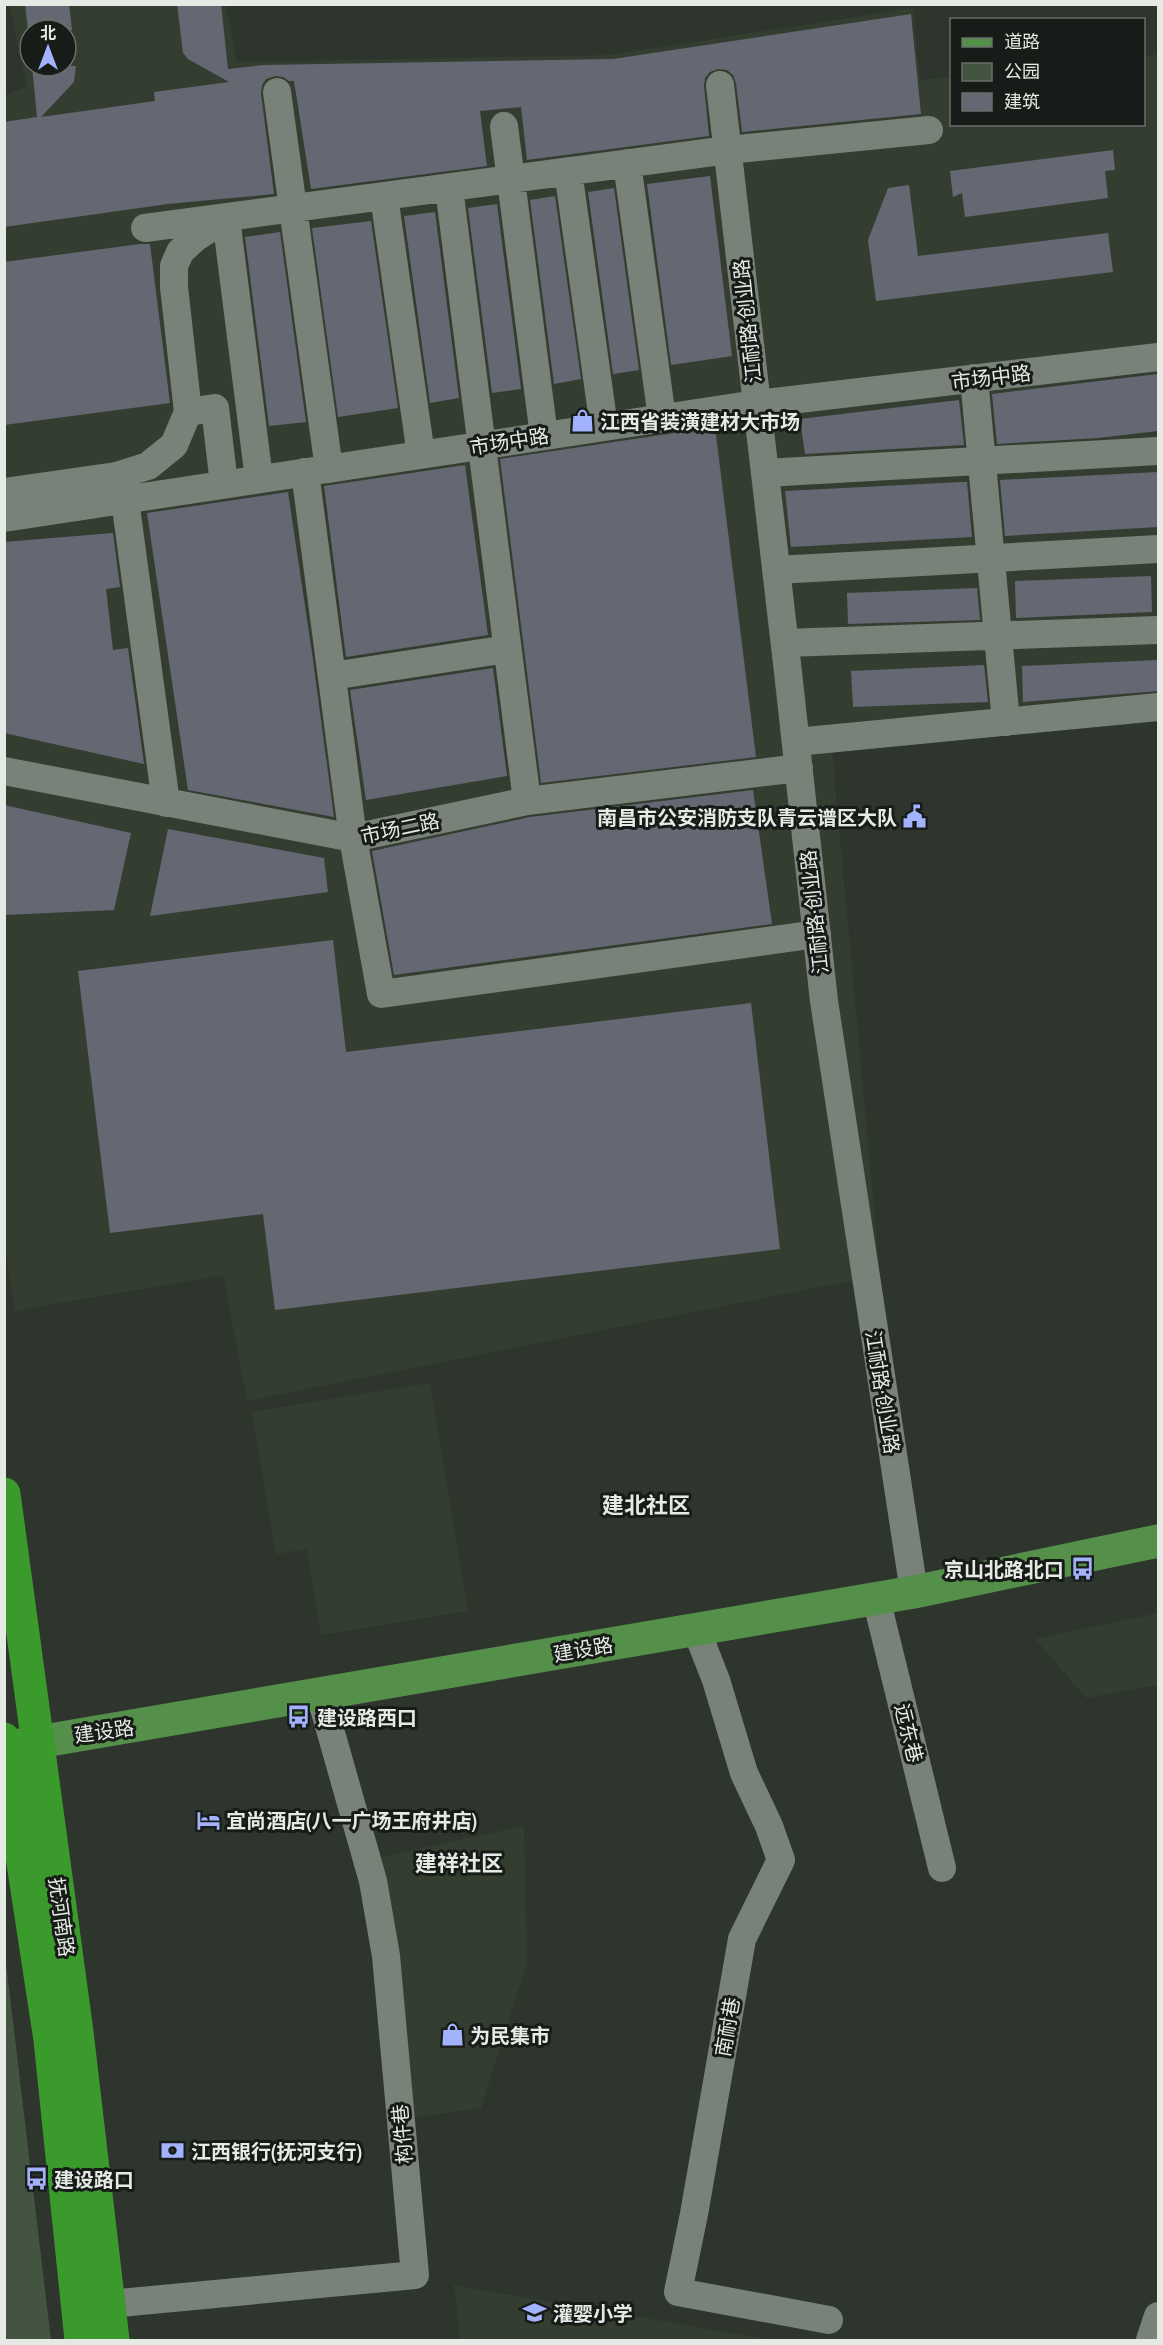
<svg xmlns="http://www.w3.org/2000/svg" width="1163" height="2345" viewBox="0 0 1163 2345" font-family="'Archivo Narrow','Noto Sans SC',sans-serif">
<rect width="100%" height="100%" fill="#2e352d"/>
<path fill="#333e31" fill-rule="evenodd" d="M9,4l217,1 11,57 372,-7 304,-47 7,72 31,-3 1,47h192v-68l14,-2v663l-326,33 48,525 -633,126 -24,-126 -208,36 -11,-71v-1144l23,-10zM30,30h36v36h-36z
M430,1383l38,228 -147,24 -14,-86 -31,5 -24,-142z
M1158,1613v72l-72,13 -51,-59z
M524,1826l3,137 -46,145 -71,10 -33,-260z
M454,2285l318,55h-312z"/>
<path fill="#435540" d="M5,1955l46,385h-46z"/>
<path fill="#656872" d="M25,4h44l3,26h-44z
M177,4h44l7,65 36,-4 349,-6 298,-45 10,100 -179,18 -6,-49 -3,-8 -6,-5 -9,-1 -8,3 -5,6 -1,8 5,50 -182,24 -6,-53 -41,4 7,55 -176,23 -17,-108h-5l-6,-4 -8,-1 -9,3 -4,6 -1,9 13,100 -106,10 -164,23v-105l33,-5 -5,-51h44l-2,16 -33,35 114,-16 -1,-9 75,-10 -41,-23 -5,-6z
M1113,150l2,20 -10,1 3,27 -143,19 -3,-24 -9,4 -3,-26z
M710,176l22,180 -61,9 -24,-181z
M909,185l9,71 190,-23 5,39 -237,29 -8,-61 20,-52z
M614,188l25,182 -26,4 -25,-182z
M555,196l26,183 -27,5 -24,-184z
M497,204l24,185 -29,4 -24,-185z
M435,212l24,186 -29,5 -26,-187z
M371,221l27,187 -60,9 -26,-189z
M280,232l26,190 -37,4 -24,-189z
M140,244h10l20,159 -166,22v-163z
M1158,374v57l-60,7 -101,6 -5,-50z
M959,400l5,45 -159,9 -5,-35z
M715,427l41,330 -215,26 -41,-324z
M465,465l23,170 -142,22 -22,-171z
M1158,472v55l-153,9 -5,-56z
M961,482h6l5,55 -181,10 -6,-56z
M288,492l24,161 22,164 -146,-27 -41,-277z
M113,533l7,54 -14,2 7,61 15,-2 16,116 -140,-31v-191z
M1151,576l1,36 -136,6 -1,-37z
M977,588l3,32 -132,4 -1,-31z
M1158,660v31l-135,11 -1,-36z
M984,665l4,37 -135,5 -2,-36z
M493,668l14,108 -141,24 -16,-110z
M753,790l19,134 -378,51 -22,-124 158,-34z
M4,805l127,28 -17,77 -110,5z
M168,829l156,29 4,34 -178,24z
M333,940l13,112 405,-49 29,246 -505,61 -12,-96 -153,19 -32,-262z"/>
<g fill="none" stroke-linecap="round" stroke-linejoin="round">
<path stroke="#798278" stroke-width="28" d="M720,85l68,587 36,329 90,591
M277,92l52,377
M504,126l40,310
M627,163l35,255
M568,171l36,256
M449,188l78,613
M384,196l37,259
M145,228l583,-78 201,-20
M974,378l32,344
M305,472l48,366 28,156 436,-60
M765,473l393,-22
M224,484l-9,-76 -27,4 -14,-125v-21l6,-14 15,-14 31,-20 33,261
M4,492l112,-16 32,-10 26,-21 14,-33
M125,500l41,303
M4,518l752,-114 402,-47
M776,570l382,-21
M785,643l373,-13
M332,676l175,-27
M796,742l362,-35
M4,771l349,67 174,-37 272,-33
M876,1598l66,270
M696,1629l20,51 28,93 25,53 12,34 -39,79 -48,275 -16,78 151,28
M109,2304l306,-29 -29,-319 -13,-75 -53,-187
M1150,2340l8,-24"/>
<path stroke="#54904a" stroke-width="33" d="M9,1747l905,-155 244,-51"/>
<path stroke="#3b9a2c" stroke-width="33" d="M4,1494l73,538 36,308
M4,1739l46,301 31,300"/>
</g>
<defs>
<symbol id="shop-bare" viewBox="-9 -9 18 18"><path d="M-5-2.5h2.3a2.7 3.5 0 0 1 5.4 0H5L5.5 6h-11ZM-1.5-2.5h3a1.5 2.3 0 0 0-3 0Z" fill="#a2b2fd" stroke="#181c18" stroke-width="2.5" paint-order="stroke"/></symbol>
<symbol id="civic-bare" viewBox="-9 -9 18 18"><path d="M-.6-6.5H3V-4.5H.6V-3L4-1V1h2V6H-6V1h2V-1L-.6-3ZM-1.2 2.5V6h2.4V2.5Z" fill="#a2b2fd" stroke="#181c18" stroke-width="2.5" paint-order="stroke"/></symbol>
<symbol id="bus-bare" viewBox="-9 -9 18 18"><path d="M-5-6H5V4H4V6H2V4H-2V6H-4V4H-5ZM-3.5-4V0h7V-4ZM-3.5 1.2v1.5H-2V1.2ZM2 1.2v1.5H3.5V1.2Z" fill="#a2b2fd" stroke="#181c18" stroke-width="2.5" paint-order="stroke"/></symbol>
<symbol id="hotel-bare" viewBox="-9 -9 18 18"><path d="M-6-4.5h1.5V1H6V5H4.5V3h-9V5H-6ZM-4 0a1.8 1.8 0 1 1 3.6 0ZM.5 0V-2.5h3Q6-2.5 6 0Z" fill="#a2b2fd" stroke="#181c18" stroke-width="2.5" paint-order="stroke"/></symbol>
<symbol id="bank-bare" viewBox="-9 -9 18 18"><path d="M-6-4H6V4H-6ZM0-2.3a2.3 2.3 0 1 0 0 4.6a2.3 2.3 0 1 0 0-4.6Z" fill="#a2b2fd" stroke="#181c18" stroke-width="2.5" paint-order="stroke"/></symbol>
<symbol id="school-bare" viewBox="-9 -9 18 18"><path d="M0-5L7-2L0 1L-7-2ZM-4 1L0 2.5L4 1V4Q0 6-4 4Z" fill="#a2b2fd" stroke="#181c18" stroke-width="2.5" paint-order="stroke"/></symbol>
</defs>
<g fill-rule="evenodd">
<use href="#shop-bare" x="566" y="404" width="33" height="33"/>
<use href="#civic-bare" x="898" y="800" width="33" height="33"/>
<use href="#bus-bare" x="1066" y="1552" width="33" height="33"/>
<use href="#bus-bare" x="282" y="1700" width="33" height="33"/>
<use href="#hotel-bare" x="192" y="1804" width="33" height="33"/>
<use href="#shop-bare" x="436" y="2018" width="33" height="33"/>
<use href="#bank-bare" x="156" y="2134" width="33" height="33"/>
<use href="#bus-bare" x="20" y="2162" width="33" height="33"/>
<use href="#school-bare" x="518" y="2296" width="33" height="33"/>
</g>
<g text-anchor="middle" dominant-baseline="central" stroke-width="6" stroke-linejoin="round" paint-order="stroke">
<g font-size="20" fill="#e5eae4" stroke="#181c18">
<text transform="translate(747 321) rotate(-96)">江耐路·创业路</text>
<text transform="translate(991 377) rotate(-7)">市场中路</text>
<text transform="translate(509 441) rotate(-9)">市场中路</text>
<text transform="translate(400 828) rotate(-12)">市场二路</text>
<text transform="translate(814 912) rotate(-96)">江耐路·创业路</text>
<text transform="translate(883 1392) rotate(81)">江耐路·创业路</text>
<text transform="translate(583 1649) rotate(-10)">建设路</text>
<text transform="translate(104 1731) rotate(-8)">建设路</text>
<text transform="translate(909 1733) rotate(76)">远东巷</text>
<text transform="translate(62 1917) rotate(82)">抚河南路</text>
<text transform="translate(727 2027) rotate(-80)">南耐巷</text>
<text transform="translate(402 2134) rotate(-95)">构件巷</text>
</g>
<g font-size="20" font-weight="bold" fill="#e5eae4" stroke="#181c18" text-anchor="start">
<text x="600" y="421">江西省装潢建材大市场</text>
<text x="897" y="817" text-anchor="end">南昌市公安消防支队青云谱区大队</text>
<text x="1064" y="1569" text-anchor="end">京山北路北口</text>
<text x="317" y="1717">建设路西口</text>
<text x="226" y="1820">宜尚酒店(八一广场王府井店)</text>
<text x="470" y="2035">为民集市</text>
<text x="191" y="2151">江西银行(抚河支行)</text>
<text x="54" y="2179">建设路口</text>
<text x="553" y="2313">灌婴小学</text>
</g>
<g font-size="22" font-weight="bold" fill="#e5eae4" stroke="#181c18">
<text x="646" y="1505">建北社区</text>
<text x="459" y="1863">建祥社区</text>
</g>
</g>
<rect width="1163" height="2345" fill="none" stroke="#e5eae4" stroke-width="12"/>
<rect x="950" y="18" width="195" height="108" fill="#181c18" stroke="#6a6e6a" stroke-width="1.5"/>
<rect x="962" y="38" width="30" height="9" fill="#54904a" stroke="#6a6e6a" stroke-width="1.5"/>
<text x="1004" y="48" font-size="18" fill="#e5eae4">道路</text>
<rect x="962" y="63" width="30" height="18" fill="#435540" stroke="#6a6e6a" stroke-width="1.5"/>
<text x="1004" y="78" font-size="18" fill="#e5eae4">公园</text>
<rect x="962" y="93" width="30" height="18" fill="#656872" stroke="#6a6e6a" stroke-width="1.5"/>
<text x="1004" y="108" font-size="18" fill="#e5eae4">建筑</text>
<g transform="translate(48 48)"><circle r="28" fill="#181c18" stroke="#6a6e6a" stroke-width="1.5"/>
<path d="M0-4.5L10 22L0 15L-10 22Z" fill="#a2b2fd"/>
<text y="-9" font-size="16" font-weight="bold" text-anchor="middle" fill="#e5eae4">北</text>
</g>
</svg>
